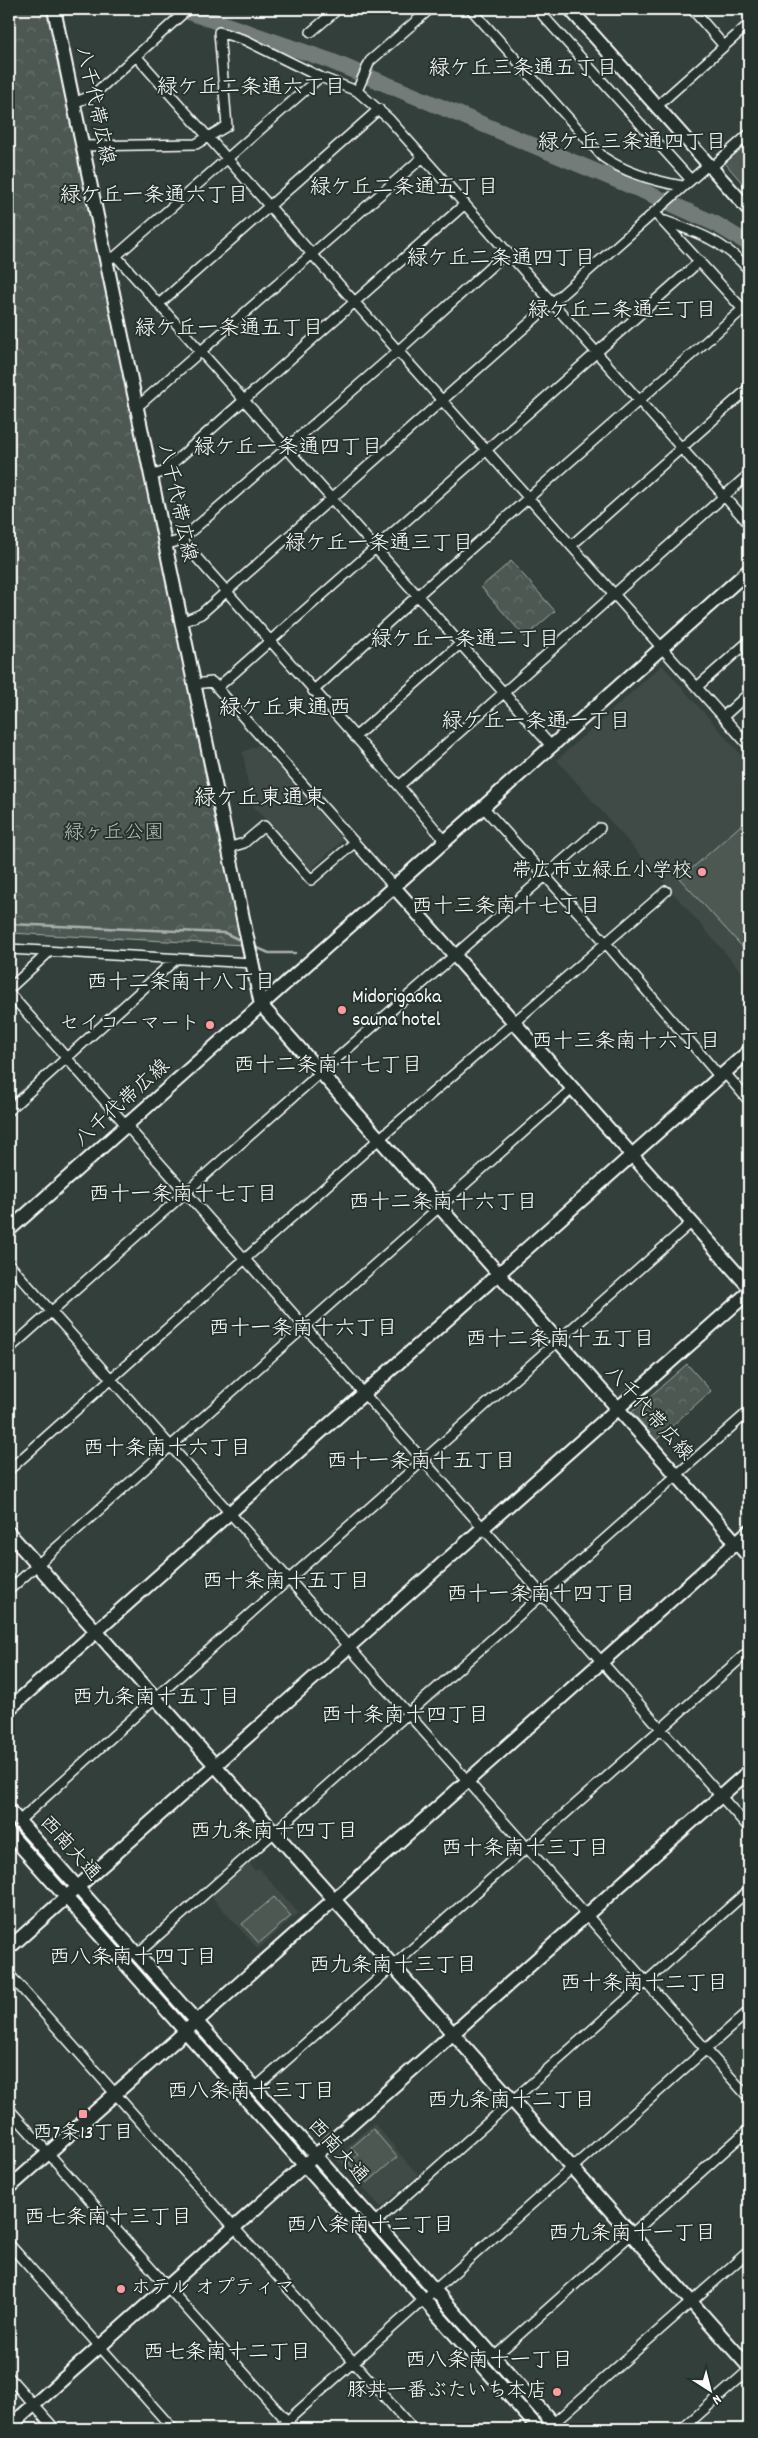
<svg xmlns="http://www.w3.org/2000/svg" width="758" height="2438" viewBox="0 0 758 2438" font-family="Dekko,'Klee One',sans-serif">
<defs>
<pattern id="forest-crowns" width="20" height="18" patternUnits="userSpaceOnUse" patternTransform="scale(1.25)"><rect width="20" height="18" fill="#4d5853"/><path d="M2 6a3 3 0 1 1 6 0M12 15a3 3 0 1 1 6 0" fill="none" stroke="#68716d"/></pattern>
</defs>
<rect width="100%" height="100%" fill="#333f3a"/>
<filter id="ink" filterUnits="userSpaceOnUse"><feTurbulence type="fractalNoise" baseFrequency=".02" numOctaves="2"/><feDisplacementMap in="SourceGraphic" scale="10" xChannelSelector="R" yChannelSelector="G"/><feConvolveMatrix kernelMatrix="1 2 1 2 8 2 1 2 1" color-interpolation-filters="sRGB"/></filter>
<g filter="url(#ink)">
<path fill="#404c47" d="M662,665l87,99v216l-192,-220z
M259,745l84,95 -34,31 -58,-68 -8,-51z
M249,1863l6,8 4,-3 39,45 -40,36 -47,-53z
M374,2123l44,52 -37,32 -45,-49z"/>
<path fill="url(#forest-crowns)" stroke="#a6aca9" d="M9,9h43l192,936 -235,-12z
M511,561l44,50 -30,26 -44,-50z
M687,1364l24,27 -55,49 -24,-28z"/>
<path fill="#4d5853" stroke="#a6aca9" d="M749,142v49l-24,-28z
M749,818v136l-69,-75z
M274,1897l17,19 -32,27 -17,-19z
M373,2129l24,28 -30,26 -18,-20 9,-8 -7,-7z"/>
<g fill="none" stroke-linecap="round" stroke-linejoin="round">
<path stroke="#abb0ae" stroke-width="2.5" d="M9,924l216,9 19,9
M253,946l16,7h26"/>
<path stroke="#737b78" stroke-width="16" d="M180,9l148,51 315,131 73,33 33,20"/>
<defs>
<path id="street" d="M471,9l132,148c23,16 51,24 79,29
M537,9l153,170
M692,9l32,37
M311,32l27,-23
M136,56l613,690
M357,91l13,-30 60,-52
M74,103l19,-8 95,-86
M656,107l93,-83
M83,146l113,-2 31,-18 -8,-94 26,8 75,37 37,14 32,28 360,405
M712,167l37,-33
M654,212l95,104
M665,221c34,12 60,21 84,49
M116,256l436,491
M111,258l5,-2 204,-179
M159,304l220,-195
M137,407l286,-250
M151,476l12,-4 302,-268
M181,540l218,246 47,56
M165,545l16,-5 218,-190 108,-98
M572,545l177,-157
M182,622l19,-8 508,-450
M194,684l18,-2 182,205
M697,687l52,-46
M217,688l483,-427
M313,691l104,-95 326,-287
M723,717l26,-24
M355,737l105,-93
M399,786l350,-312
M484,808l121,134 115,135
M228,848l16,-5 20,-17 47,54 43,-37
M9,949l243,14
M9,989l40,-37
M9,993l740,835
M725,1073l24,28
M9,1110l167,-151
M9,1264l740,834
M9,1349l311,-276 280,-245
M9,1470l370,-331 287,-248
M9,1590l564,-502
M19,1821l136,-123 537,-476
M136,1955l613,-544
M9,1974l404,455
M255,2088l494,-437
M9,2109l285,320
M375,2223l374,-333
M9,2244l164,185
M494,2357l255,-228
M9,2377l46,52
M278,2429l471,-418
M547,2429l202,-178
M682,2429l67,-59"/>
<path id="secondary" d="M54,9l207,996 488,552
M570,9l179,201
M394,887l355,400
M9,1230l740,-660
M9,1533l740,834
M9,1709l740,-658
M9,1810l549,619
M9,1833l530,596
M9,1948l740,-656
M9,2188l740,-657
M9,2427l740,-656"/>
</defs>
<use href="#street" stroke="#fff" stroke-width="12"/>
<use href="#secondary" stroke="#fff" stroke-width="16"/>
<use href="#street" stroke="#26332d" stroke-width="9"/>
<use href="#secondary" stroke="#26332d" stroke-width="12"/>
</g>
</g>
<g fill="#ff9aa2" stroke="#26332d" stroke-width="2">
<circle cx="702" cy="872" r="5"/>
<circle cx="342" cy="1010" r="5"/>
<circle cx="210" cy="1025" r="5"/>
<rect x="78" y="2109" width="10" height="10" rx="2.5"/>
<circle cx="121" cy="2289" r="5"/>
<circle cx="557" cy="2392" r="5"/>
</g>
<g text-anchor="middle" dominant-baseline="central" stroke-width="4" stroke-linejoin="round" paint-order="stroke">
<g font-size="20" fill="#fff" stroke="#26332d">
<text transform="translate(94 106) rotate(78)">八千代帯広線</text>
<text transform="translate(176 503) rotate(78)">八千代帯広線</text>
<text transform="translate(123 1104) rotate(-42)">八千代帯広線</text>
<text transform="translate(648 1414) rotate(48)">八千代帯広線</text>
<text transform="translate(69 1849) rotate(48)">西南大通</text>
<text transform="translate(337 2152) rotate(48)">西南大通</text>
</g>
<g font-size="20" fill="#b8bcba" stroke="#26332d">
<text x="114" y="834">緑ヶ丘公園</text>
</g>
<g font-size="20" fill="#fff" stroke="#26332d" text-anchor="end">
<text x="692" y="872">帯広市立緑丘小学校</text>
<text x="352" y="998" text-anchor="start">Midorigaoka<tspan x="352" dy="23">sauna hotel</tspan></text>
<text x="200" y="1025">セイコーマート</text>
<text x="83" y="2134" text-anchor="middle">西7条13丁目</text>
<text x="131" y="2289" text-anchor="start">ホテル オプティマ</text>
<text x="547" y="2392">豚丼一番ぶたいち本店</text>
</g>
<g font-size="21" fill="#fff" stroke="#26332d">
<text x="523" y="70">緑ケ丘三条通五丁目</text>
<text x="251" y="89">緑ケ丘二条通六丁目</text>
<text x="632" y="144">緑ケ丘三条通四丁目</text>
<text x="404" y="189">緑ケ丘二条通五丁目</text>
<text x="154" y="197">緑ケ丘一条通六丁目</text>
<text x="501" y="260">緑ケ丘二条通四丁目</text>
<text x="622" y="312">緑ケ丘二条通三丁目</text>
<text x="229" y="330">緑ケ丘一条通五丁目</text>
<text x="288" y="449">緑ケ丘一条通四丁目</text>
<text x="379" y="545">緑ケ丘一条通三丁目</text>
<text x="465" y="641">緑ケ丘一条通二丁目</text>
<text x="536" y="723">緑ケ丘一条通一丁目</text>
<text x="506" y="908">西十三条南十七丁目</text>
<text x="181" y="984">西十二条南十八丁目</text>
<text x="626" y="1043">西十三条南十六丁目</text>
<text x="328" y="1067">西十二条南十七丁目</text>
<text x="183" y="1196">西十一条南十七丁目</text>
<text x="443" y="1204">西十二条南十六丁目</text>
<text x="303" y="1330">西十一条南十六丁目</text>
<text x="560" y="1341">西十二条南十五丁目</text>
<text x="167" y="1450">西十条南十六丁目</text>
<text x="421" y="1463">西十一条南十五丁目</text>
<text x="286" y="1583">西十条南十五丁目</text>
<text x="541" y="1596">西十一条南十四丁目</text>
<text x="156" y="1699">西九条南十五丁目</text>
<text x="405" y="1717">西十条南十四丁目</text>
<text x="274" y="1833">西九条南十四丁目</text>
<text x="525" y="1850">西十条南十三丁目</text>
<text x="133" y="1959">西八条南十四丁目</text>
<text x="393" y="1967">西九条南十三丁目</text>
<text x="644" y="1985">西十条南十二丁目</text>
<text x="251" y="2093">西八条南十三丁目</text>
<text x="511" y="2102">西九条南十二丁目</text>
<text x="108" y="2219">西七条南十三丁目</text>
<text x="370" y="2227">西八条南十二丁目</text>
<text x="632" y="2235">西九条南十一丁目</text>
<text x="227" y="2354">西七条南十二丁目</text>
<text x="489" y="2362">西八条南十一丁目</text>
</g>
<g font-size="22" fill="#fff" stroke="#26332d">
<text x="285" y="709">緑ケ丘東通西</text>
<text x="260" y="799">緑ケ丘東通東</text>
</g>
</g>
<rect width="758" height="2438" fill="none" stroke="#26332d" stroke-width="30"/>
<rect x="15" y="15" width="728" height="2408" fill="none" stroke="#fff" stroke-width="2" filter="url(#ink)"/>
<g transform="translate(710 2390) rotate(144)" stroke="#26332d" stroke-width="4" paint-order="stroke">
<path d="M0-4L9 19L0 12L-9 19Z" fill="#ffffff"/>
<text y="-8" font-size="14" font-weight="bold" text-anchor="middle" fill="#ffffff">N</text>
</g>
</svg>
